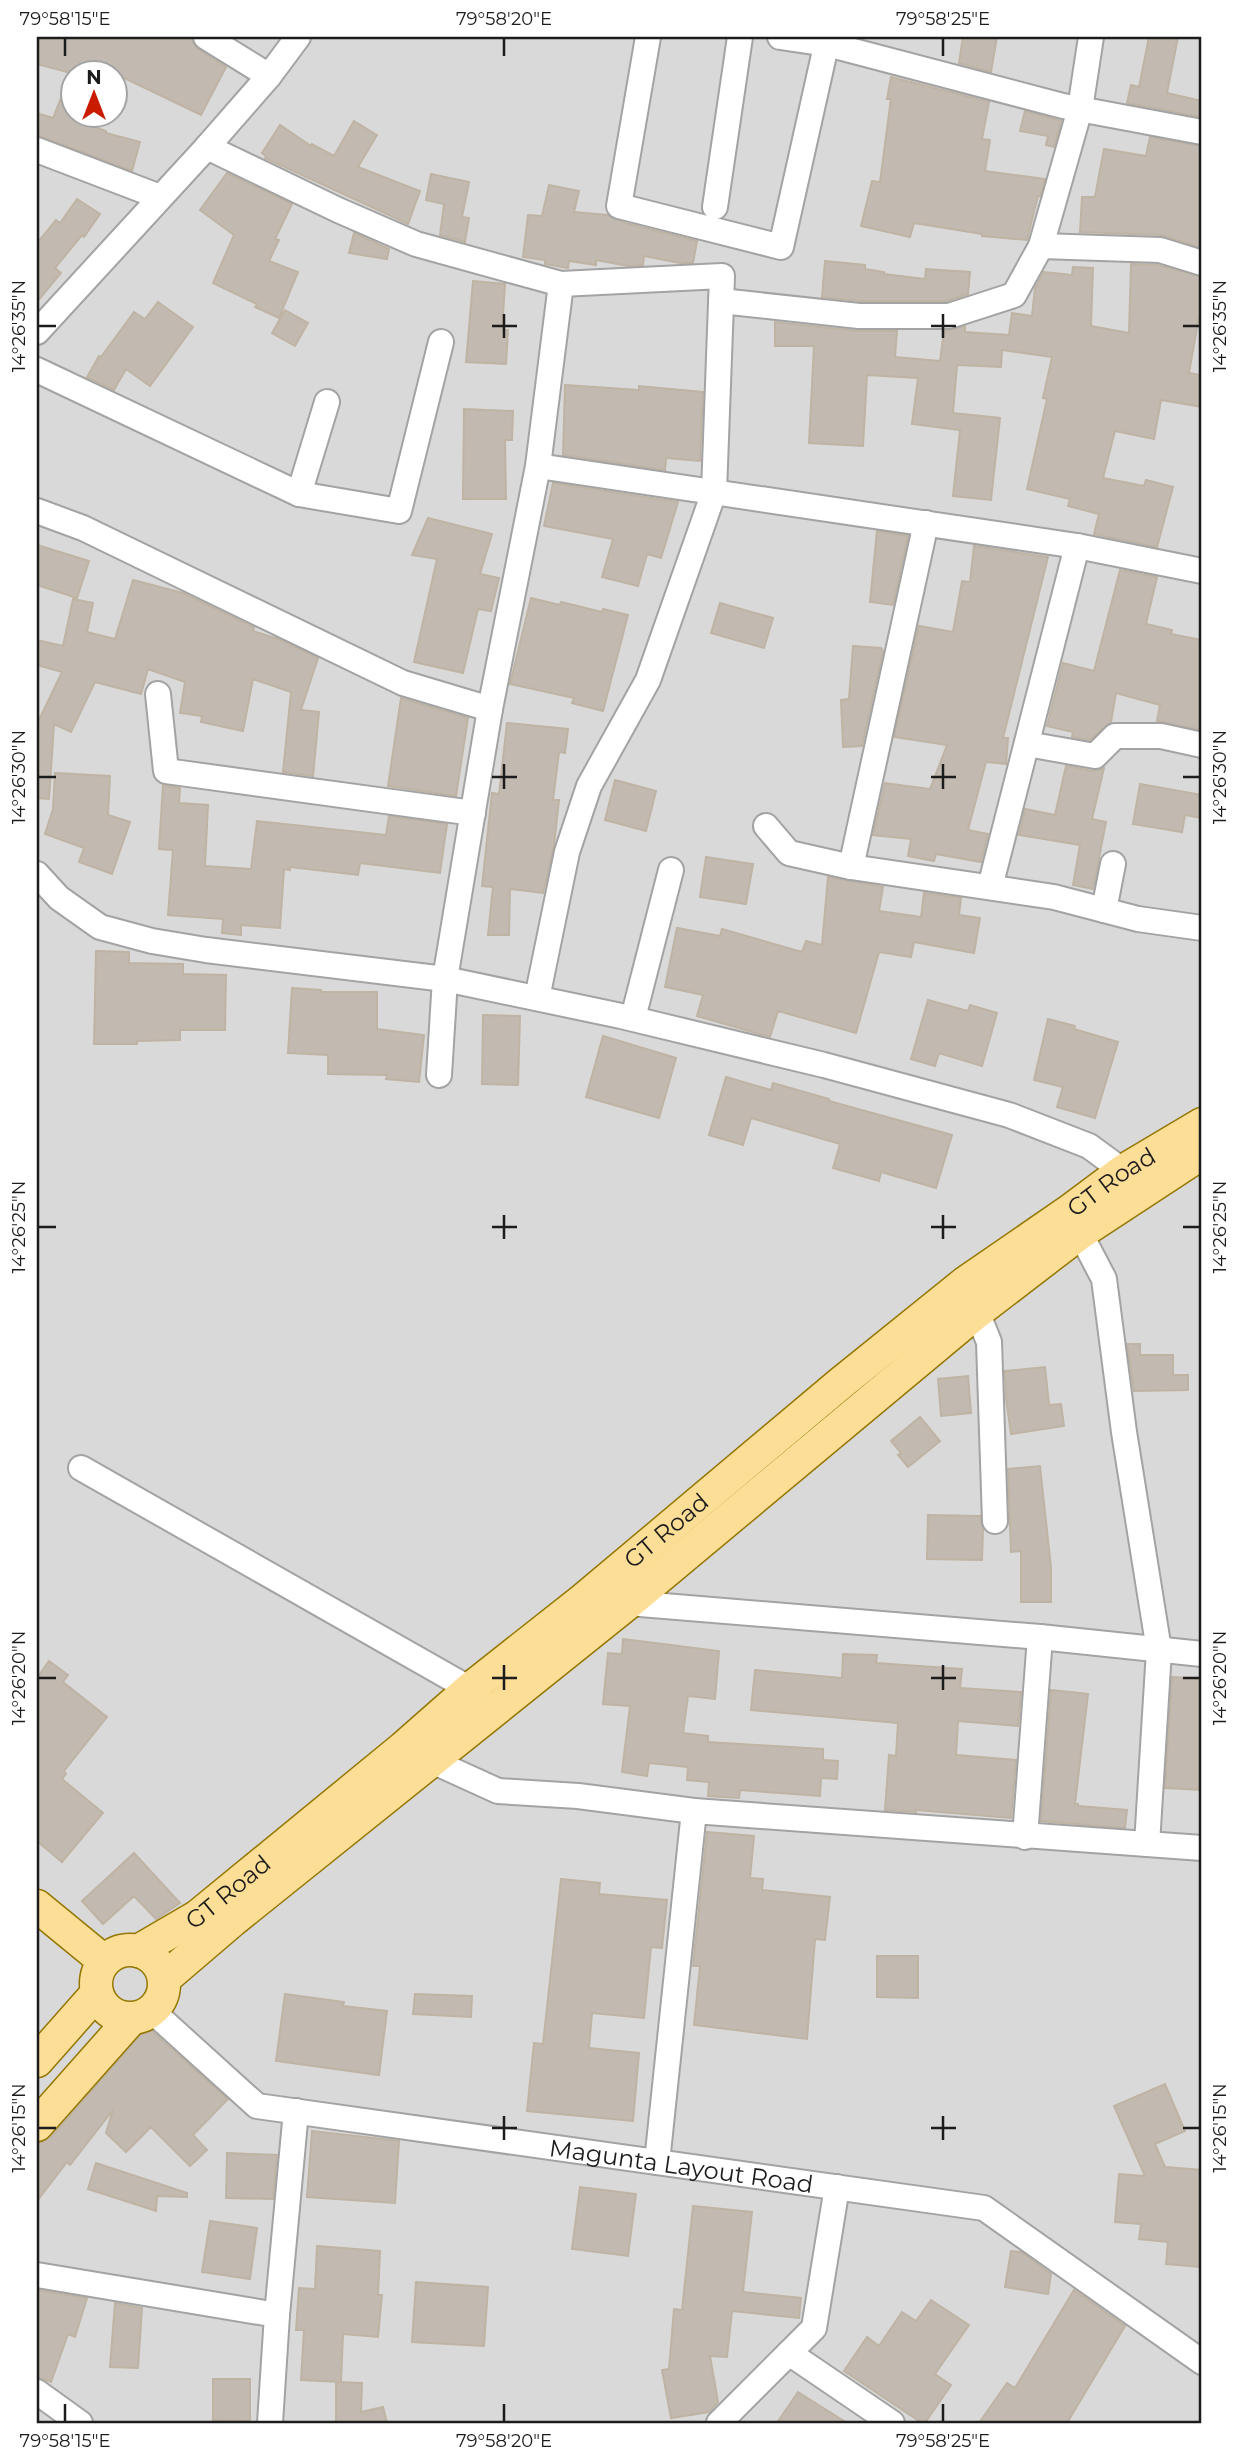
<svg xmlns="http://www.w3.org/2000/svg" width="1239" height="2460" viewBox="0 0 1239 2460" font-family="Montserrat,sans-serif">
<rect width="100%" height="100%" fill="#eeebe1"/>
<path fill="#dad9d9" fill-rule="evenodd" d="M37,37h1165v2386h-1165zM74,74h42v42h-42z"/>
<path fill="#c2bab1" stroke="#bfb3a3" stroke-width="2" d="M40,37h151l2,6 5,6 28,18 -25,48 -85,-41h-42v46l32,11v2l34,9 -8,29 -95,-36v-22l16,5 18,-45 -34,-9v-15z
M963,37h34l-6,35 -32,-9z
M1149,37h29l-11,56 35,8v16l-75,-14 4,-18 8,2z
M891,77l98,25 -7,37 8,1 -5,31 60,8 -5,17h-2l-11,44 -45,-4v-2l-68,-11 -4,14 -49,-11 11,-45 8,1 11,-83h-4z
M1025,111l36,10 -7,26 -8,-2 2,-9 -28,-5z
M354,121l23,14 -19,32 62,24 -12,33 -143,-66 1,-2 -4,-3 18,-28 31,21 1,-2 22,12z
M1150,137l52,9v102l-41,-13 -81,-3 2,-35h13l9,-48 42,7z
M227,173l65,31 -17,35 4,1 -10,21 29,11 -19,46 -24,-11 2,-3 -44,-21 21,-48 -34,-25z
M431,174l38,8 -7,35 7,1 -4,24 -25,-7 4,-31 -18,-4z
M549,185l30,6 -5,21 34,3 17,8 72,18 -4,22h-13l-36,-7 -1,9 -15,1 -32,-6v5l-27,-4 -1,7 -23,-4v-4l-22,-3 5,-42 14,1z
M77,199l23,15 -16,23 -2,-2 -27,33 6,5 -24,29v-59l19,-23 4,3z
M354,233l35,16 -2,10 -38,-6z
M825,261l40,4v4l19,3v2l41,5 1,-10 44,3 -2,22 -21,7h-87l-38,-4z
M1131,264l27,1 44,12v40l-3,-1 -10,57 13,2v32l-41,-7 -7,39 -39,-8 -12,47 41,8 2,-6 27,7 -16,60 -63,-13 5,-20 -31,-8 2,-7 -43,-10 20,-90 -4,-1 9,-41 -50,-7 -1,17 -44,-2 -4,48 47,5 -9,82 -38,-4 7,-66 -48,-6 6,-46 -51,-3 -4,71 -54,-3 5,-97h-39v-24l83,9h39l-2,26 45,4 4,-30 21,-5v6l44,3 3,-22 20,3 3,-28 9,-16 28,3 1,-8 20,1 -2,58 38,7z
M473,281l32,3 -3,46h6l-2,34 -40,-2z
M158,302l35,25 -43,59 -24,-17 -12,21 -27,-13 12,-21 2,1 33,-45 11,7z
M285,310l23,13 -13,23 -23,-13z
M565,385l74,5v-4l64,6 -3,69 -34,-3 -1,12 -102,-15z
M464,409l49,2 -1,29h-7l1,59h-43z
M553,483l125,19 -17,56 -14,-4 -9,32 -36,-9 11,-38 -69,-13z
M428,518l64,16 -12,40 19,4 -8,33 -13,-2 -15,64 -49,-11 23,-103 -25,-4z
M877,531l31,5 -15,69 -23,-3z
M37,545l52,16 -12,37 -40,-13z
M974,546l74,11 -45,181h5l-2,26 -20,-2 -18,68 20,4 -7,28 -45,-8 -2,7 -26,-5 3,-17 -38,-4 12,-52 45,6 17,-44 -53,-8 25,-111 34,6 9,-51 8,1z
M1120,570l37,7 -11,47 26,6 -1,4 31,6v90l-45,-9 3,-16 -44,-12 -5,29 -21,18 -18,-3 1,-5 -26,-6 16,-63 31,8z
M133,580l50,13 71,34 -1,4 28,9 37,18 -17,52 18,2 -6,64 -30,-4 8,-80 -38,-13 -10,52 -42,-9 1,-6 -22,-3 5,-31 -37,-13 -7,25 -46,-12 -24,50 -17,-8 -5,75 -12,-1v-74l25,-52 -25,-7v-25l26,6 10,-47 20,4 -6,29 28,7z
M531,598l29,7 1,-3 41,10 1,-3 25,6 -25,96 -31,-8 2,-5 -64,-14z
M720,603l53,15 -9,30 -53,-15z
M853,646l28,2 2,3 -21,95 -19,1 -2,-47 8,-1z
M401,698l67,20 -12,78 -68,-10z
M507,723l61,6 -3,24 -6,-1 -6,48h6l-5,45 -11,48 -33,-4 -1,46h-21l5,-48 -11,-1 10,-93 7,1z
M1066,766l27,5 11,-3 -12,51 14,3 -13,67 -20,-4 7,-40 -61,-10 6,-26 30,6z
M55,773l55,3 -2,39 22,7 -18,52 -33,-12 5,-14 -39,-14 8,-25z
M615,780l41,11 -10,40 -41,-11z
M1140,784l62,11v23l-17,-3 -3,17 -49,-8z
M163,785l17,3 -1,15 29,2 -3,61 46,3 6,-48 129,14 3,-19 58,8 -7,49 -80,-10 -2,12 -68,-8v3l-6,-1 -4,59 -39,-3v10l-19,-2 1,-14 -55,-4 5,-65 -14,-1z
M706,857l47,7 -7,40 -46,-7z
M828,877l55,10 -4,24 42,6 3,-24 37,5 -2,17 21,3 -6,35 -60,-11 -3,15 -32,-5 -23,81 -78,-22 -8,26 -73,-21 6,-21 -38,-8 12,-59 43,8 2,-7 80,23 4,-11 16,4z
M96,951l33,1v11l54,1v10l43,1 -1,55h-45v10l-43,1v3h-43z
M292,988l29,2v2h56v37l47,6 -5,47 -33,-3 1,-4 -59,-1v-19l-40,-2z
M928,1000l40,11 2,-6 27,8 -15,53 -43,-13 -4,13 -24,-7z
M483,1015l37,1 -2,69 -36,-1z
M1048,1019l27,7 -1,3 44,13 -23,76 -38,-11 6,-20 -29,-7z
M603,1036l73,22 -17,60 -73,-21z
M726,1077l45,13 2,-7 56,16v2l123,34 -16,53 -55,-16 -2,9 -46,-13 7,-24 -89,-26 -8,27 -34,-10z
M1127,1344h13v11h33v20h15v15l-54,1z
M1045,1367l4,38 12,-1 3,22 -53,8 -5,-36 -1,-27z
M968,1376l3,37 -30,3 -3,-37z
M920,1417l20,24 -32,26 -10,-12 3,-2 -10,-12z
M1040,1466l11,102v34h-30v-51l-10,1 -3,-83z
M928,1515l52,1 3,13 -1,31 -55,-1z
M623,1639l96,12 -4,48 -27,-3 -5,37 25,3v6l115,7v11l15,1 -1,18 -16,-1 -1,18 -80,-6 -1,8 -31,-2 1,-14 -22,-2 1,-13 -39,-4 -2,13 -25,-4 8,-66 -27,-2 5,-51 14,1z
M843,1654l34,1 -1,8 86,6 -2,19 61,4 -3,34 -60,-5 -2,34 60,5 -5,58 -95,-8v2l-31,-2 4,-55 7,1 2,-33 -147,-13 4,-40 87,8z
M49,1661l19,14 -5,7 44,35 -43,54 2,3 -4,5 41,34 -41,49 -25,-21v-163z
M1172,1677l30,2v111l-37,-2z
M1051,1690l37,4 -13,110h3v2l49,4 -2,18 -84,-7z
M707,1832l47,4 -4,42 13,1 -1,11 68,7 -5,43 -10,-1 -8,100 -113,-14 6,-59h-7z
M134,1853l46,50 -24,16 -22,-23 -31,28 -21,-23z
M561,1879l39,4 -1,11 68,6 -5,48 -11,-1 -7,71 -52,-5 -3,35 50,5 -6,68 -106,-10 7,-68 9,1z
M877,1956h41v42l-41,-1z
M285,1994l59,8 -1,4 44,5 -8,64 -103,-14z
M415,1994l57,2 -1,21 -58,-3z
M147,2027l81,72 -35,36 14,15 -17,16 -39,-39 -25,25 -20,-19 7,-23 -43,55 -3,-3 -30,39v-58l6,-1 8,-5z
M1165,2084l20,47 -30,13 10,23 37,3 -1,97 -35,-3 2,-22 -29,-3 2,-15 -26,-2 4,-48 26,2 -31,-70z
M312,2131l87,10 -4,62 -88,-6z
M227,2153l50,2 -4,44 -47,-1z
M96,2163l91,30v4l-30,-1 -1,15 -68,-22z
M580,2187l56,7 -8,62 -56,-7z
M693,2206l59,6 -9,80 58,6 -2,20 -67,-7 -5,46 -17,-1 8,46 -9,10 -38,6 -9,-48 7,-1 5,-60 8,1z
M210,2221l47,7 -7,51 -48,-7z
M317,2246l63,5 -2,44h4l-4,42 -35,-3 -2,48 -40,-2 3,-50h-8l3,-42 16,1z
M1011,2251l10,1 30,22 -3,20 -43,-7z
M416,2282l72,5 -4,59 -72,-4z
M37,2290l50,8 -12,39 -7,-3 -17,48 -14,-5z
M1074,2290l51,36 -58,97h-88l28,-40 8,5z
M931,2300l38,25 -34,49 16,11 -26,38h-3l-78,-52 23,-34 12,9 23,-34 14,9z
M115,2303l27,5 -4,60 -28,-1z
M213,2379h37v42l-37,-1z
M336,2382l26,1 -1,29 22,-5 4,16h-51z
M798,2392l49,31h-70z"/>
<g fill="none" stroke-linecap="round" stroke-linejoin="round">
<defs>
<g id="minor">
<path d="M206,37l63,39"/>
<path d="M648,37l-29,169 162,41 47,-210"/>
<path d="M780,37l47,7 236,62 139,26"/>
<path d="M207,147l131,63 78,34 145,40 161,-8 -8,216 -66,188 -59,106 -22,66 -30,146"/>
<path d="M37,150l123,47"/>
<path d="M715,207l25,-170"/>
<path d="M1041,246l119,4 42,13"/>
<path d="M721,301l138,15h90l65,-21 27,-49 39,-137 11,-72"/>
<path d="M37,332l170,-185 62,-71 29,-39"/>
<path d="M37,370l262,124 28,-92"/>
<path d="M538,466l539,80 125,25"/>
<path d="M299,494l100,17 42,-169"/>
<path d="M37,511l46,17 320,155 87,26"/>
<path d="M926,523l-75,344 203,30 84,22 64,9"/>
<path d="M158,694l8,77 307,42"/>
<path d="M1027,744l68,12 20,-20h46l41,9"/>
<path d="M766,826l23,27 62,14"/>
<path d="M37,874l22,24 41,29 52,14 54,9 239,29 176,37 203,49 185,50 80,31 34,25"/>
<path d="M990,887l87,-341"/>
<path d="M1104,910l9,-46"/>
<path d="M633,1018l38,-148"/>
<path d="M439,1075l6,-96 45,-270 48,-243 23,-182"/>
<path d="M1080,1233l24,46 20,153 35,218 -12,194"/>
<path d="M977,1312l12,30 6,179"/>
<path d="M81,1468l389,221 11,13"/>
<path d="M628,1603l412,34 162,17"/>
<path d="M432,1761l66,30 80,5 116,15 508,37"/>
<path d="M1025,1837l15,-200"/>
<path id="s1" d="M152,2011l105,95 727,102 218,154"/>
<path d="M657,2162l37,-351"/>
<path d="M37,2275l240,40"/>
<path d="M789,2353l103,70"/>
<path d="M37,2392l43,31"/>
<path d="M270,2423l7,-108 19,-204"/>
<path d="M719,2423l95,-95 23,-141"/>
</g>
<g id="major">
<path d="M37,1906l67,55"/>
<circle cx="130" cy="1984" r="34"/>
<path id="s2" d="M138,1951l60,-35 205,-168 67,-59 114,-90 257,-216 124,-100 103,-71 55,-41 79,-47"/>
<path d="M164,1979l69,-59 395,-317 349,-291 103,-79 122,-80"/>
<path d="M37,2061l60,-68"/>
<path d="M37,2125l94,-106"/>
</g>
</defs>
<use href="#minor" stroke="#a3a3a3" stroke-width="28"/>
<use href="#major" stroke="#947700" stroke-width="35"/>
<use href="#minor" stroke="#fff" stroke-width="24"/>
<use href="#major" stroke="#fdde97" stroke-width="32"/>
</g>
<path fill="none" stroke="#1c1c1c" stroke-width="2.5" d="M65,38v18M504,38v18M943,38v18M504,314v24M943,314v24M38,326h18M492,326h25M931,326h25M1183,326h17M504,764v25M943,764v25M38,777h18M492,777h25M931,777h25M1183,777h17M504,1215v24M943,1215v24M38,1227h18M492,1227h25M931,1227h25M1183,1227h17M504,1665v25M943,1665v25M38,1678h18M492,1678h25M931,1678h25M1183,1678h17M504,2116v24M943,2116v24M38,2128h18M492,2128h25M931,2128h25M1183,2128h17M65,2404v18M504,2404v18M943,2404v18"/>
<g text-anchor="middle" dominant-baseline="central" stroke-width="6" stroke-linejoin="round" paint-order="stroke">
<g font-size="24" fill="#1c1c1c" stroke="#fff">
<text stroke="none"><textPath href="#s2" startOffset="1242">GT Road</textPath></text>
<text stroke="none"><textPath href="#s2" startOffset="676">GT Road</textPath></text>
<text stroke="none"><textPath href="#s2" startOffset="108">GT Road</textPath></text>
<text stroke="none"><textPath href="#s1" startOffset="570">Magunta Layout Road</textPath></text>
</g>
</g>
<rect width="1239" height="2460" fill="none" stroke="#ffffff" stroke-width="77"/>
<g transform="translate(94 94)"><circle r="33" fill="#ffffff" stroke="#a4a4a4" stroke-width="2"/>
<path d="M0-5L12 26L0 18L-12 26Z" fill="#c81b00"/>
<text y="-10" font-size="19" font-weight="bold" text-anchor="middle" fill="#1c1c1c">N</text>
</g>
<rect x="38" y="38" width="1162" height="2384" fill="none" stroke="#1c1c1c" stroke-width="2.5"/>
<g font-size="18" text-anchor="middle" fill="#1c1c1c">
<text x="65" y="25">79°58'15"E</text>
<text x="504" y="25">79°58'20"E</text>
<text x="943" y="25">79°58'25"E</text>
<text transform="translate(19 326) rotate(-90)" y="6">14°26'35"N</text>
<text transform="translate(1220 326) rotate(-90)" y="6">14°26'35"N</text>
<text transform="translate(19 777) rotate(-90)" y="6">14°26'30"N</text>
<text transform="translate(1220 777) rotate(-90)" y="6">14°26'30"N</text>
<text transform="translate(19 1227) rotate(-90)" y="6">14°26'25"N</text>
<text transform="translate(1220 1227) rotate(-90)" y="6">14°26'25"N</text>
<text transform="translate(19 1678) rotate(-90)" y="6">14°26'20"N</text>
<text transform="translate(1220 1678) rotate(-90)" y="6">14°26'20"N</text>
<text transform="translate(19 2128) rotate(-90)" y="6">14°26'15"N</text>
<text transform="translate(1220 2128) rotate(-90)" y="6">14°26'15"N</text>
<text x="65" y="2447">79°58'15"E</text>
<text x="504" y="2447">79°58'20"E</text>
<text x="943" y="2447">79°58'25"E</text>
</g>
</svg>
